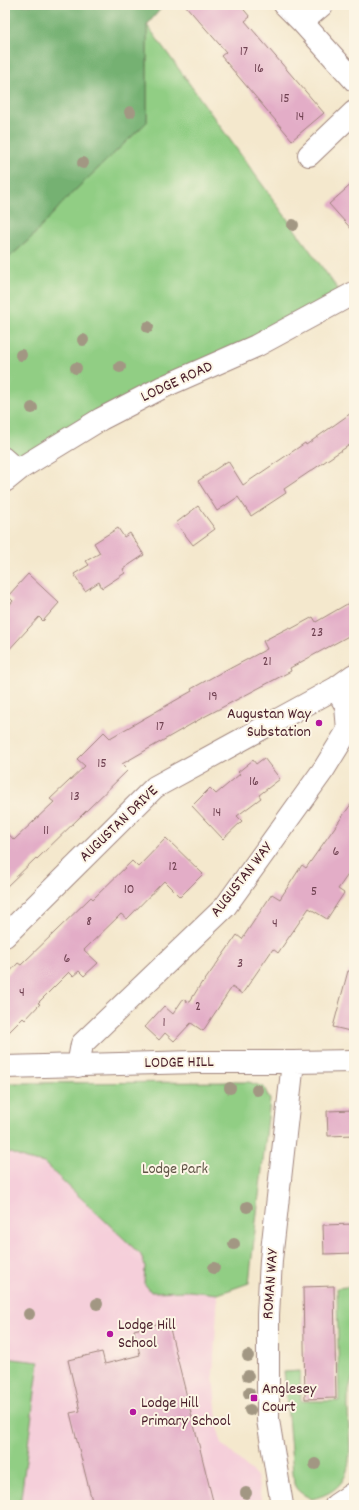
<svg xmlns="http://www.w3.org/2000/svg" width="359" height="1510" viewBox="0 0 359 1510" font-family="Dekko,sans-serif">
<rect width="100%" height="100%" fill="#fcf5e5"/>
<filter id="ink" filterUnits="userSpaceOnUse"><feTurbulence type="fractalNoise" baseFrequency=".025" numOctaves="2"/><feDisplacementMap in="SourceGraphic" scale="8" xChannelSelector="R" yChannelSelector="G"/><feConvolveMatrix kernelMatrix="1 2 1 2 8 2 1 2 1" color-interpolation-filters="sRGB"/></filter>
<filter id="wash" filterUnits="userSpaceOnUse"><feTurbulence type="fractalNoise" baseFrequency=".012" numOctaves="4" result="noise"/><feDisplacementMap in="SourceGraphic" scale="16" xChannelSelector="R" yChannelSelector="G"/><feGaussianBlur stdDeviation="0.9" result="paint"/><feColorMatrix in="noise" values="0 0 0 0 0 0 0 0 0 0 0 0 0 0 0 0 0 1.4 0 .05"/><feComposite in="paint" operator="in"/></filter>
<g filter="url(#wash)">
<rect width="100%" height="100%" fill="#f4e8cd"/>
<path fill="#f5cfda" d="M5,1151l21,8 18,4 97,92 5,11 5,26 38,-1 29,3 -5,80 5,56 4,14 35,32 5,29h-257z"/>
<path fill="#91ce84" stroke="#6e7658" d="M147,25l198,274 -324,169 -16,-14v-193l26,-23 37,-41 79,-75z
M249,1082l15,5 6,13 -21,183 -31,11 -29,-3 -38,1 -7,-9 1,-17 -4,-11 -97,-92 -18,-4 -21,-8v-58l1,-10z
M354,1286v89c-4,8 -6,17 -6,27 -1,22 7,59 -5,78 -7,11 -19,16 -31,19 -8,-4 -15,-7 -18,-15l-10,-112 16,-1 1,30h38l-2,-113z
M5,1358l34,4 -19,143h-15z"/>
<path fill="#74b172" stroke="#5f684e" d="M5,5h159l-17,20v97l-79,75 -37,41 -26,23z"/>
<g id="blocks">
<path fill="#e3adc7" d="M185,5h55l10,12 -5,4 79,92 -32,27 -71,-84 5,-4z
M354,182v50l-25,-28z
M354,411v31l-70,47 2,4 -35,23 -13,-19 -21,14 -19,-30 30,-20 15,24 62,-42 1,2z
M198,506l17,23 -22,16 -17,-22z
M118,528l6,9 6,-4 14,22 -21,14 2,4 -23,15 -3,-6 -14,9 -11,-17 15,-9 -3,-4 14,-8 -6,-10z
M28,574l31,29 -16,18 -4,-4 -34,37v-44l8,-9 -5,-5z
M354,600v33l-64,35 1,3 -89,47 -80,46 6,6 -91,89 -1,-1 -31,30v-58l9,10 40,-38 -4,-3 35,-33 -8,-7 27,-27 6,6 82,-47 -1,-2 40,-22v1l36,-19 -4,-8 27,-14 1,2 22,-12 3,5z
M264,758l16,21 -21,16 2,3 -24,18 5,5 -19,18 -31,-33 18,-18 6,6 24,-20 -2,-2 15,-12 3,4z
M354,800v66l-16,23 6,4 -17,26 -18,-11 -31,45 -5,-4 -31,45 -10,-7 -29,44 -12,-8 -17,18 -9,-8 -6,7 -14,-13 19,-21 9,8 10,-15 6,4 13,-21 1,1 34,-48 5,4 30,-45 8,5 22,-34 4,3z
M166,838l37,36 -23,23 -16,-16 -37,38 -6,-5 -37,36 14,13 -14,13 -5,-5 -6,5 -4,-4 -31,31 2,1 -15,16 -2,-2 -18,18v-59l13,-14 3,2 70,-68 2,2 39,-38 6,6z
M348,971h6v61l-21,-5z
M354,1110v25l-26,1 -1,-25z
M354,1224v29l-30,1 -1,-29z
M334,1286l2,112 -31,1 -2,-112z
M168,1321l46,184h-121l-23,-92 10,-2 -12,-51 34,-8 3,12 35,-9 -6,-25z"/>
</g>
</g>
<g filter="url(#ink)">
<use href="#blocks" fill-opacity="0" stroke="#9f847c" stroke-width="1"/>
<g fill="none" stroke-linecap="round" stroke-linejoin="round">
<defs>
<path id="service" d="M5,454l16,14"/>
<path id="minor" d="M285,5l17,17 20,-17
M302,22l52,58
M309,155l45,-43
M5,936l150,-149 181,-99 18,-13
M78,1066l4,-22 143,-137 99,-138 24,-39 -2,-24 -10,-18
M5,1067l191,-5h97l61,-1
M282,1505l-14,-85v-105l3,-55 22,-198
M336,1505l18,-12"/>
<path id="tertiary" d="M5,481l16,-13 80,-49 62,-32 93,-41 98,-53"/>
</defs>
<use href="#service" stroke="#9f847c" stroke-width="15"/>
<use href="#minor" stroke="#9f847c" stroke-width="24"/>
<use href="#tertiary" stroke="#9f847c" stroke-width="24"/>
<use href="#service" stroke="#fff" stroke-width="13"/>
<use href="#minor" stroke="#fff" stroke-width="22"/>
<use href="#tertiary" stroke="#fff" stroke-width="22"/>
</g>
<g fill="#a29783">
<circle cx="130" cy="112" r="6"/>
<circle cx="83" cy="163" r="6"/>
<circle cx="293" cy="225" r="6"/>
<circle cx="148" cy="327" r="6"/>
<circle cx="83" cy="340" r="6"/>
<circle cx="21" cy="355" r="6"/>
<circle cx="120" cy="367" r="6"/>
<circle cx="76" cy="368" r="6"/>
<circle cx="32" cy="408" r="6"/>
<circle cx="230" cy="1088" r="6"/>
<circle cx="257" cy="1090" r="6"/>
<circle cx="247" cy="1207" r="6"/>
<circle cx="234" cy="1244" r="6"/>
<circle cx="214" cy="1268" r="6"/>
<circle cx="97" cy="1304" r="6"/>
<circle cx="29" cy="1314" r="6"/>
<circle cx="248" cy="1356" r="6"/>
<circle cx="248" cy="1376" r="6"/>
<circle cx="249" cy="1393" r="6"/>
<circle cx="250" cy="1410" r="6"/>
<circle cx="315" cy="1464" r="6"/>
<circle cx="246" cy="1493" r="6"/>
</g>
</g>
<g fill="#b5179e" stroke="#fcf5e5" stroke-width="1.5">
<circle cx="319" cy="723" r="4"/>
<circle cx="110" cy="1334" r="4"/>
<rect x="250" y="1394" width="8" height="8" rx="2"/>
<circle cx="133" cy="1412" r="4"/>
</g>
<g text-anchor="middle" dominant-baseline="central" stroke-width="4" stroke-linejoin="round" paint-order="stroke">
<g font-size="14" fill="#704252">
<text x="244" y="52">17</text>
<text x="259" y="69">16</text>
<text x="285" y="99">15</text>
<text x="300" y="117">14</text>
<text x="317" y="633">23</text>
<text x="267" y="662">21</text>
<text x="213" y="697">19</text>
<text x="160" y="727">17</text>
<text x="102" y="764">15</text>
<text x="254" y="782">16</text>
<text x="75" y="797">13</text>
<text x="217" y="813">14</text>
<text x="46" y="831">11</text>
<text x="336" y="852">6</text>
<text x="173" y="867">12</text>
<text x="129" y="890">10</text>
<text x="314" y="892">5</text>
<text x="89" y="922">8</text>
<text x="275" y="924">4</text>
<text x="67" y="959">6</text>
<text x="240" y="964">3</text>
<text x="22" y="993">4</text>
<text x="198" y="1007">2</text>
<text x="164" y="1023">1</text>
</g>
<g font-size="16" fill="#4a1f2b" stroke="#fcf5e5">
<text transform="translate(177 382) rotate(-25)">LODGE ROAD</text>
<text transform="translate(119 824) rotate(-44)">AUGUSTAN DRIVE</text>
<text transform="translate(242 880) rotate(-52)">AUGUSTAN WAY</text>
<text transform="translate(179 1063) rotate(-1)">LODGE HILL</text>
<text transform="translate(271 1284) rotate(-86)">ROMAN WAY</text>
</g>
<g font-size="16" fill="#4a1f2b" stroke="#fcf5e5" text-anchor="start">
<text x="311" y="714" text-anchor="end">Augustan Way<tspan x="311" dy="18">Substation</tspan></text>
<text x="118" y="1325">Lodge Hill<tspan x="118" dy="18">School</tspan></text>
<text x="262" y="1389">Anglesey<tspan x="262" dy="18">Court</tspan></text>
<text x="141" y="1403">Lodge Hill<tspan x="141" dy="18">Primary School</tspan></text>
</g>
<g font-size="16" fill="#5f5446" stroke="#fcf5e5">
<text x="175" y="1169">Lodge Park</text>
</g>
</g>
<rect width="359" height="1510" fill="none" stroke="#fcf5e5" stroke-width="20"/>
</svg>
